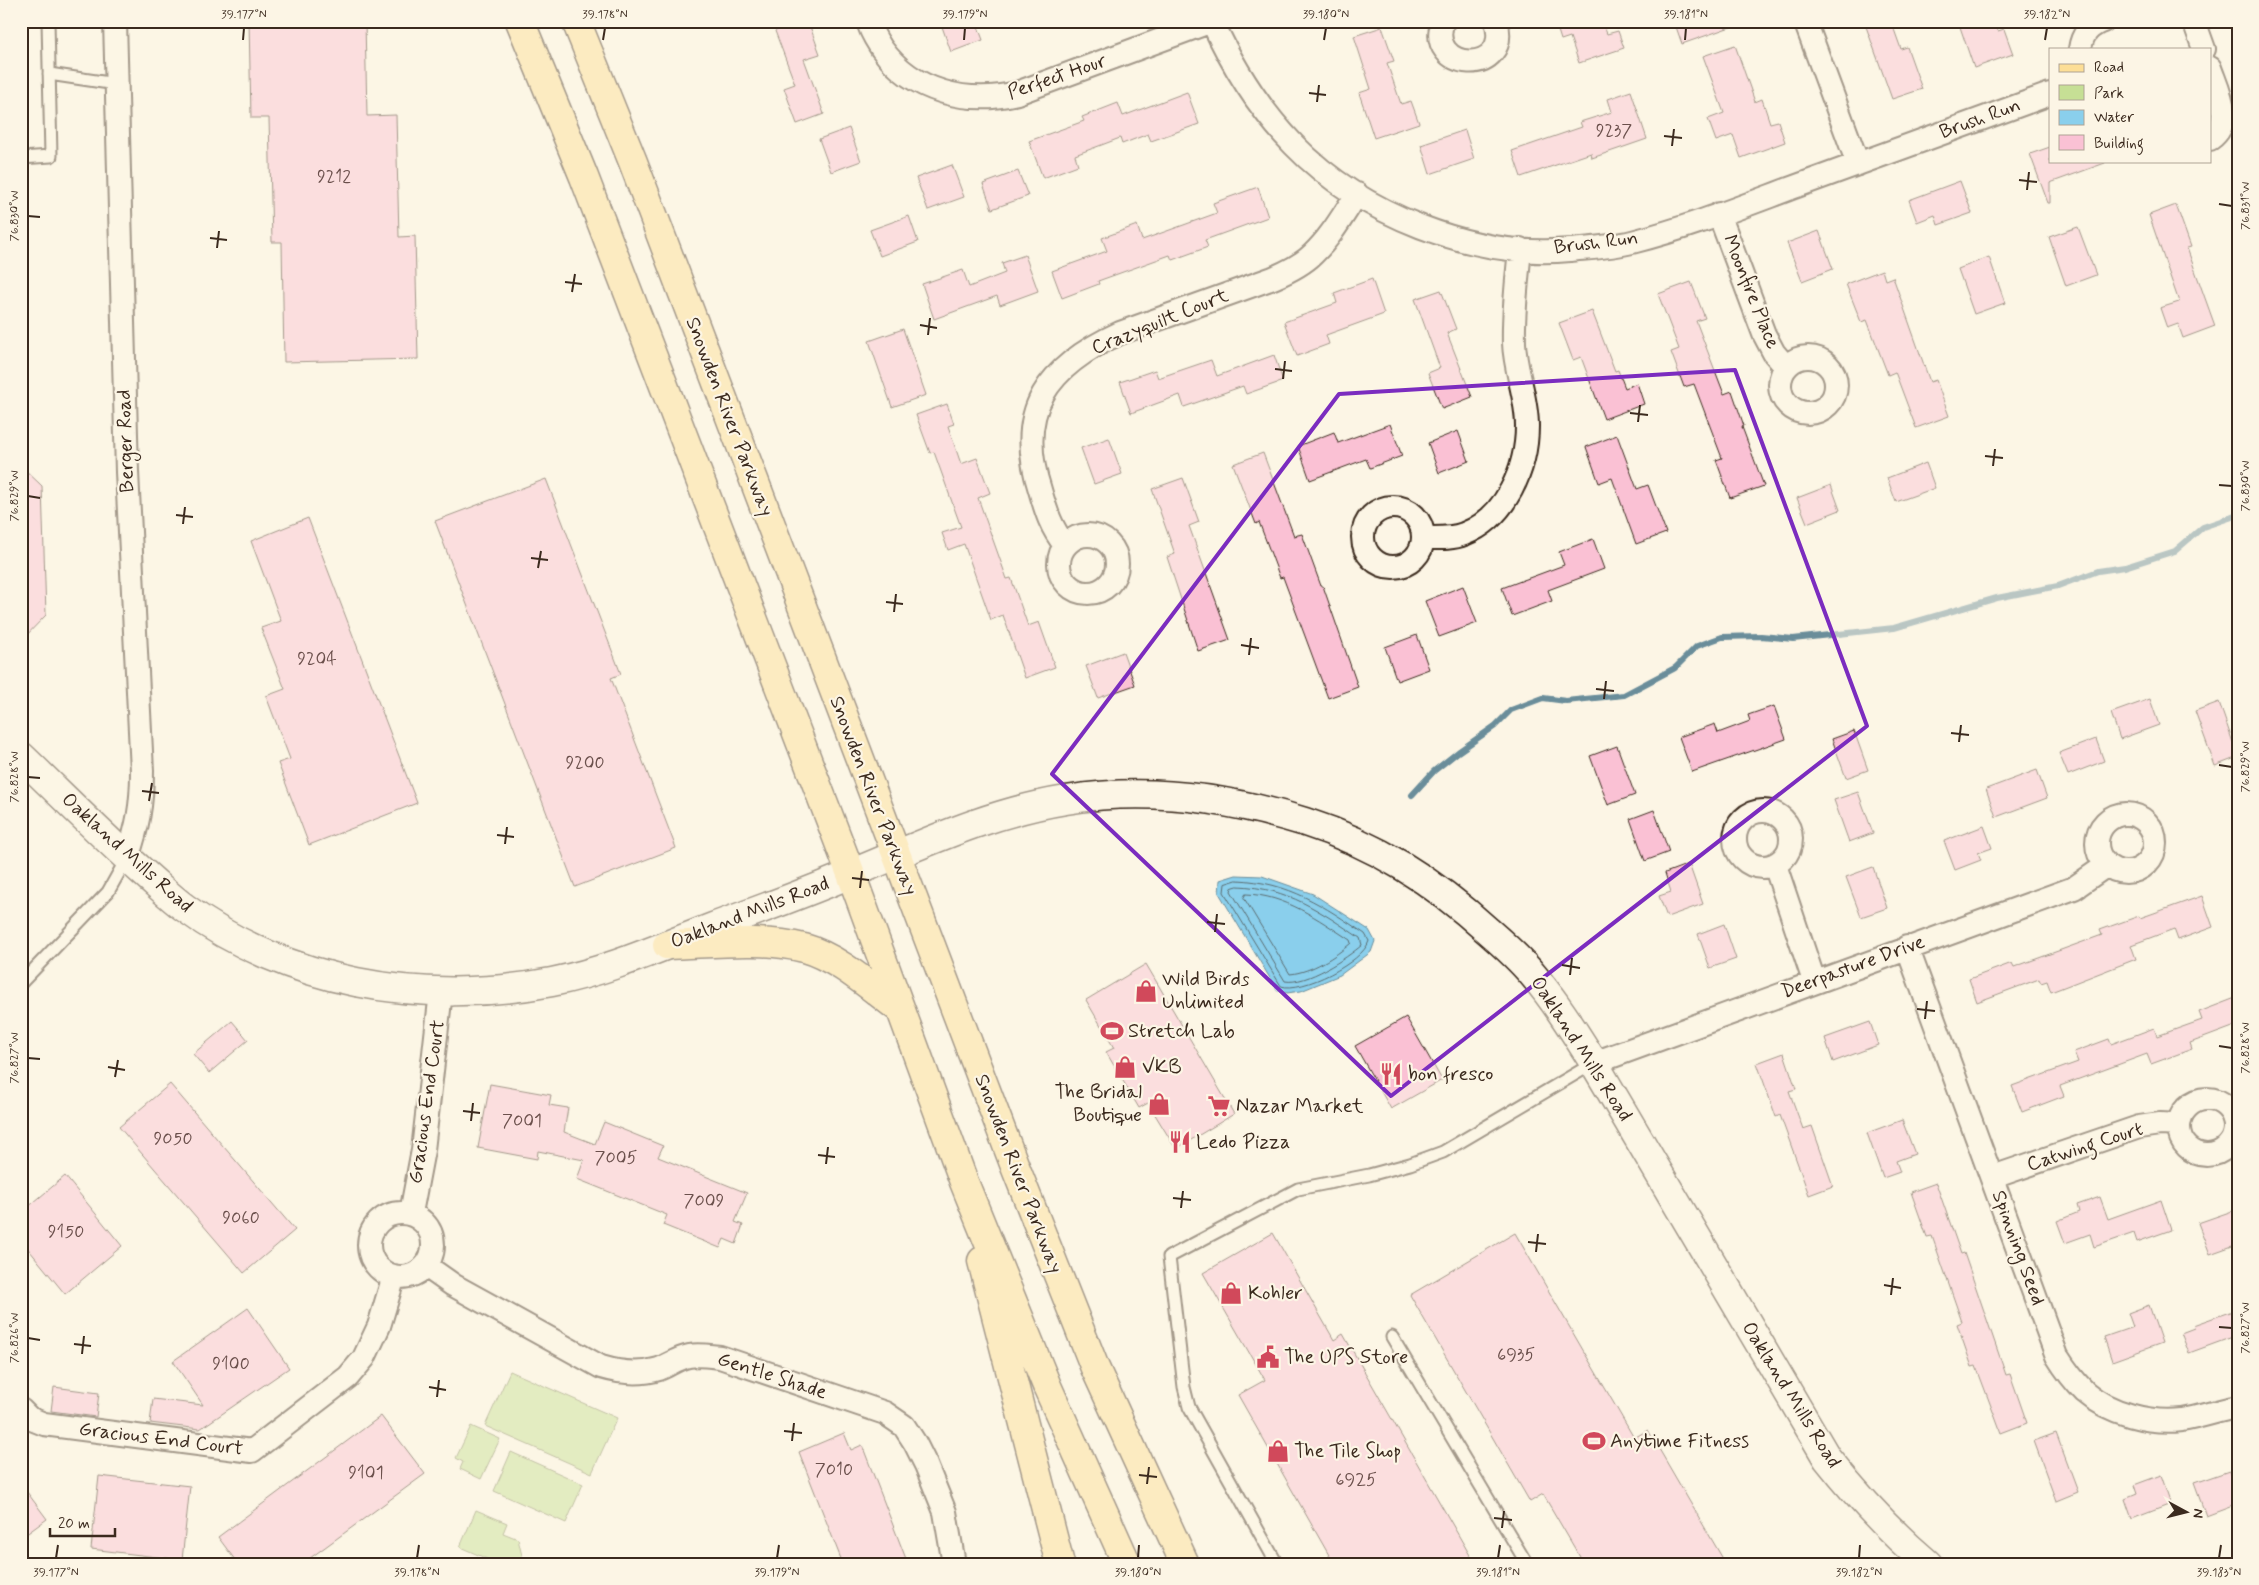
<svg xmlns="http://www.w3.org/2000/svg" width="2259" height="1585" viewBox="0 0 2259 1585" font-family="Mynerve,sans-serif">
<rect width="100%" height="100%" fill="#fcf5e5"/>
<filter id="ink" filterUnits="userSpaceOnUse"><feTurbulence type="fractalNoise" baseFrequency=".02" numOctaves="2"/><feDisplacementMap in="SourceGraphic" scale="10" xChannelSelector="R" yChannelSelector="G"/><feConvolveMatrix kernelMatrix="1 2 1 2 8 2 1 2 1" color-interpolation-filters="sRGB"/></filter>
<g filter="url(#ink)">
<path fill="#c6df95" stroke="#80845a" d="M510,1371l107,47 -25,55 -107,-47z
M471,1426l29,13 -19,40 -21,-10 3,-7 -7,-4z
M511,1452l72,32 -17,39 -72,-32z
M476,1510l31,13 -4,10 15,6 6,25h-33l1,-3 -32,-14z"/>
<path fill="#8acfec" stroke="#6a8d9a" d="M1236,875l26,1 51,18 56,36 6,11 -4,11 -31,23 -39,16 -14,2 -10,-3 -58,-97 1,-13z"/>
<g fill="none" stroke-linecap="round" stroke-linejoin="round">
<path stroke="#5b6c70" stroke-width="1" d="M1237,880c52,2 87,26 128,54l4,7c-6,21 -67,52 -88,45l-57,-94 1,-8z
M1238,886c50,2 82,25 122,52l2,7c-15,13 -56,40 -77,36l-54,-90 1,-3z
M1246,894c39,1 72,25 104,46l1,3c-16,14 -40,29 -61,31l-46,-76z"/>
<path stroke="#6a8d9a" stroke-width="6" d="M1412,795l22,-24 24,-19 37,-26 16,-16 32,-12 23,3 58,-6 51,-27 22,-22 25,-9 39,-1 32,3 101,-11 103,-30 61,-12 40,-15 27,-4 50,-16 28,-24 35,-12"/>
</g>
<path fill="#fac1d4" stroke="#3b2a1e" d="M249,21h116l2,95 29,-1 3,122 16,-1 3,123 -134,3 -2,-120h-10l-3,-124h-18z
M800,21h8l12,33 -16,5 20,55 -27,10 -13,-36 11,-4 -20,-53z
M940,21h36l7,19 -32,12z
M1555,21h54v4l-5,1 3,8 11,-3 6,17 -45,15 -9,-26 -9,3z
M1674,21h64l1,3 -57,20z
M1864,21h27l10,28 6,-2 15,42 -30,10z
M1958,21h37l3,10 6,-2 9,25 -39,14z
M1382,27l12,34 -7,2 14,41 10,-3 8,22 -45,15 -15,-45 12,-4 -17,-53z
M1735,45l20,57 7,-3 8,24 8,-2 7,21 -44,16 -8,-23 -17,6 -8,-22 16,-6 -21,-57z
M1631,91l16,48 -55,19 -1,-5 -70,24 -9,-26 70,-24 -2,-5 32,-10 -4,-13z
M1187,92l12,32 -48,17 -3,-7 -26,10 -2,-6 -45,17 3,10 -35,13 -14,-37 55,-20 -2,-4 36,-14 5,13z
M849,128l12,33 -30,11 -12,-33z
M1465,130l9,29 -44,15 -9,-29z
M2050,147v14h54l1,2 -55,20v20h-2l-18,-49z
M952,165l12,32 -36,13 -12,-32z
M1018,171l10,25 -36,13 -9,-25z
M1960,181l12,32 -34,12 -3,-10 -18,7 -8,-22z
M1258,187l10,30 -63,23 3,7 -36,13 -2,-5 -72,26 1,3 -37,14 -10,-27 55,-20 -5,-13 35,-13 5,15 75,-27 -4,-10z
M2176,205l15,42 -4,1 28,78 -32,12 -5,-14 -11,4 -7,-20 19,-6 -30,-87z
M909,216l9,26 -38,14 -10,-26z
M2078,227l18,48 -30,11 -17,-49z
M1819,231l14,38 -31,12 -15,-38z
M1025,255l13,36 -38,14 -3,-9 -63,23 -12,-35 41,-14 6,17 36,-14 -3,-10z
M1989,257l16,46 -31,11 -16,-45z
M1882,270l3,10 8,-3 37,105 6,-2 13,36 -33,12 -21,-56 -7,3 -21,-55 -6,2 -15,-38z
M1372,279l12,35 -58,21 3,9 -32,12 -13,-34 53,-19 -3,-10z
M1691,282l14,36 -9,3 28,73 8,-3 12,35 -2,1 22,59 -34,12 -14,-38 6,-2 -28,-74 -10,3 -13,-35 8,-3 -21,-55z
M1441,290l15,39 -9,4 25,64 -30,12 -14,-36 12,-5 -25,-69z
M1592,311l23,60 3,-1 7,18 12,-5 7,21 -40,15 -23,-62 -8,3 -14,-37z
M903,329l23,66 -34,12 -23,-66z
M1274,355l9,26 -37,13 -3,-8 -59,21 -4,-12 -49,18 -11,-31 35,-12 3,8 53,-18 6,16z
M947,404l7,20 -6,2 13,38 16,-6 13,35 -12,5 29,81 4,-1 17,48 11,-4 16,45 -30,11 -22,-63 -12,5 -27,-76 -16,6 -6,-17 19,-6 -27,-75 -4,1 -14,-38z
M1390,424l12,32 -32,12 -4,-9 -56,21 -12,-34 36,-14 4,11z
M1458,431l11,30 -30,12 -11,-30z
M1617,435l20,54 11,-4 18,48 -30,11 -24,-66 -13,5 -13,-36z
M1109,438l13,36 -28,10 -13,-36z
M1263,453l31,83 8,-2 19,52h2l35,101 -30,11 -45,-121 -3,1 -21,-56 -3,2 -23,-60z
M1926,463l9,25 -39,14 -9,-24z
M21,466l21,20 4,129 -25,26z
M1183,478l16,44 -10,4 41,114 -32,11 -31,-94 8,-3 -23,-65z
M546,479l75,195 -10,4 65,170 -101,39 -140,-366z
M1831,485l9,25 -33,13 -10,-25z
M308,518l109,285 -108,42 -31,-82 12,-4 -24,-63 19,-7 -24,-61 20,-7 -30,-80z
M1593,539l11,30 -56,21 4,11 -40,15 -10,-28 62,-23 -5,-13z
M1463,586l14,37 -38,14 -14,-36z
M1417,635l12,34 -32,12 -12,-34z
M1123,652l12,33 -37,13 -12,-32z
M2150,699l9,26 -39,14 -9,-26z
M2219,702l19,55 -23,9 -20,-55z
M1774,706l12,33 -94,33 -13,-35 36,-13 3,9 32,-12 -2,-6z
M1854,731l14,39 -22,8 -14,-39z
M2096,739l8,22 -36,14 -9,-22z
M1617,746l18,49 -27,10 -18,-49z
M2037,770l10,28 -51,19 -10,-28z
M1858,792l15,41 -24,9 -15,-42z
M1654,810l15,42 -24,9 -15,-42z
M1984,826l8,22 -14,5 3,7 -26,10 -11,-29z
M1689,864l14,40 -36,13 -8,-21 12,-4 -6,-19z
M1873,867l14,41 -26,9 -15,-40z
M2202,896l11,31 -35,13 -4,-11 -43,16 5,14 -85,33 -4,-11 -6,2 -2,-4 -62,23 -8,-23 43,-16 2,4 88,-32 -2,-5 39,-14 1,2z
M1724,924l12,35 -26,9 -12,-34z
M1146,964l88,150 -58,35 -28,-46 -9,5 -33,-56 8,-4 -28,-48z
M2238,997v28l-48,18 2,6 -41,15 -4,-10 -87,32 4,10 -42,16 -10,-26 66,-24 -4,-10 35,-13 2,5 43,-16 3,8 45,-16 -3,-8z
M1406,1017l36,63 -51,29 -36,-63z
M232,1021l16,19 -39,33 -16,-19z
M1870,1022l8,23 -45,17 -8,-24z
M1784,1053l12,36 -7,2 14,38 9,-3 21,60 -24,9 -29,-80 -4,2 -19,-54z
M170,1084l125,146 -51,43 -125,-146z
M490,1084l61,11 -2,10 19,3 -4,24 31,12 9,-22 59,24 -5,11 89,36 -12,29 8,3 -7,19 -12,-5 -4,9 -57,-23 4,-10 -90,-36 7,-19 -46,-9 -1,8 -59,-11z
M1902,1120l13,34 -19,7 4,11 -17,6 -16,-45z
M65,1176l57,70 -57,48 -44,-54v-27z
M1936,1183l25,71 3,-1 42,122 4,-1 17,49 -26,10 -25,-67 -4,1 -15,-43 5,-2 -30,-86 -5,1 -16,-45z
M2100,1197l8,22 53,-19 10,30 -34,12 -3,-9 -40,14 -4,-13 -25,9 -8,-22 22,-9 -2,-7z
M2238,1209v35l-28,10 -12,-31z
M1273,1233l61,107 9,-6 132,230h-141l-96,-169 27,-15 -62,-107z
M1515,1233l119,205 14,-8 78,134h-142l-41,-70 -13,8 -120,-207z
M2149,1305l13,38 -50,18 -8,-24 29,-10 -5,-14z
M248,1308l41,60 -89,61 -50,-6 3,-24 50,6 -30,-44z
M2238,1309v26l-49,18 -8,-20 13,-5 -1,-3z
M54,1387l45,6 -3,24 -45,-6z
M381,1416l44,58 -123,90h-64l-20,-27z
M844,1433l7,17 11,-5 46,119h-65l-44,-112z
M2056,1433l22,59 -22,9 -22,-60z
M2229,1471l9,25v8l-32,12 -12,-33z
M2161,1475l10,29 -39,15 -7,-20 12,-5 -3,-9z
M99,1476l91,10 -8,74 -91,-11z
M21,1484l26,35 -26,19z"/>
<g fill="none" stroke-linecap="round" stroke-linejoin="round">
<defs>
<path id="lane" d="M49,74l67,10
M21,158l30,-2 -3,-135
M21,983l87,-91 19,-34
M1392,1337l135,227
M1277,1564l-88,-157 -5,-20 -15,-130 129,-68 71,-14 41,-11 33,-12 151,-89"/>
<path id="street" d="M115,21l12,451 15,299c0,34 -4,55 -15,87
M868,21c2,10 9,20 14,28 31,43 85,56 135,44l195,-72
M1212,21c21,46 47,88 82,124 67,69 180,114 276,105 21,-2 42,-3 62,-8 56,-14 111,-36 165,-56 84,-31 169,-61 253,-92
M1443,21c-19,51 70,57 53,0
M1805,21l53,143
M2194,21l10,28
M2080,49c2,-15 9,-23 23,-28
M2210,68c8,23 25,53 0,71
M1719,214l45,120 10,19 12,14
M1780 385a28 28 0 1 1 56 0a28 28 0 1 1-56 0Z
M1363 537a30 30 0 1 1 60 0a30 30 0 1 1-60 0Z
M1059 564a29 29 0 1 1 58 0a29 29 0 1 1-58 0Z
M1423,538c14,0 29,1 41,-4 42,-16 63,-66 63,-108 0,-29 -12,-55 -13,-83 -1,-31 3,-63 6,-94
M1065,545c-14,-17 -19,-34 -25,-55 -26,-80 8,-124 80,-157l153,-55c14,-6 29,-13 40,-24 18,-17 30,-39 44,-60
M1735 839a28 28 0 1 1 56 0a28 28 0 1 1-56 0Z
M2097 843a29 29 0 1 1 58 0a29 29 0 1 1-58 0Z
M1775,865l39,116
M1907,947l150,409c8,13 17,25 28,36 24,21 65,32 97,28 19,-3 37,-10 56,-13
M1594,1063l480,-175 33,-23
M2179 1127a28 28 0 1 1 56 0a28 28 0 1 1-56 0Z
M1993,1177l146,-50 21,-3 19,1
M369 1245a32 32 0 1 1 64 0a32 32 0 1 1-64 0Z
M411,1213l12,-63 18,-158
M426,1266l27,19 148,82c20,6 38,8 58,2 10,-4 19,-11 30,-13 10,-2 21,0 31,1l165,56 19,13 11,17 11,22 19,47 9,52
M21,1410l8,8 15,6 208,27 96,-74 16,-19 15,-32 15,-50"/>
<path id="secondary" d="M21,756c41,39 81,80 123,117 14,12 27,25 41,35 50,37 111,62 171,74 64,13 133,12 196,0 56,-11 109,-35 161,-55 48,-18 96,-35 142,-55 70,-29 136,-60 211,-72 80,-13 163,-2 239,22 72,23 128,59 183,109 15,13 32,28 45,44 23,27 42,58 61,88l233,395c31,39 63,74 101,106"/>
<path id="primary" d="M520,21l64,156 267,697 113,308 83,204 80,178
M576,21l57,141 383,1007 79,199 90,196
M667,945c42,-1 95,-8 137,3 35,10 67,40 96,61
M982,1261l78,303"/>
</defs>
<use href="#lane" stroke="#3b2a1e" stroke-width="15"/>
<use href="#street" stroke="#3b2a1e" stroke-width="26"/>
<use href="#secondary" stroke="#3b2a1e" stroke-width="31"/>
<use href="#primary" stroke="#3b2a1e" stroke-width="31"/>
<use href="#lane" stroke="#fcf5e5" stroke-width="11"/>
<use href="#street" stroke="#fcf5e5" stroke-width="22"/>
<use href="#secondary" stroke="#fcf5e5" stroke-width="28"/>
<use href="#primary" stroke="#fdde96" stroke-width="28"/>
</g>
</g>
<path d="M0 0H2259V1585H0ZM1735,370l132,356 -476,370 -339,-322 287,-380z" fill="#fcf5e5" fill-opacity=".55" fill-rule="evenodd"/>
<path fill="none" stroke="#7b2cbf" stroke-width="4" stroke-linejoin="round" d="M1735,370l132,356 -476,370 -339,-322 287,-380z"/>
<path fill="none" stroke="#3b2a1e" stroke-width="2" d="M243,40l1,-12M603,40l2,-12M964,40l1,-12M1324,40l2,-12M1685,40l1,-12M2045,40l2,-12M1309,93l17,2M1317,102l2,-17M1664,136l18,2M1672,146l2,-17M2019,180l18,2M2027,190l2,-18M2219,204l13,2M28,216l12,1M210,238l17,2M217,248l2,-17M565,282l17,2M572,292l3,-18M920,325l17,3M928,335l2,-17M1275,369l17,2M1283,379l2,-18M1630,413l18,2M1638,422l2,-17M1985,456l18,2M1993,466l2,-17M2219,485l13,1M28,496l12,2M176,515l17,2M183,524l2,-17M531,558l17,2M538,568l3,-17M886,602l17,2M894,612l2,-18M1241,645l18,3M1249,655l2,-17M1596,689l18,2M1604,699l2,-18M1951,733l18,2M1959,742l2,-17M2219,765l13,2M28,777l12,1M142,791l17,2M149,801l3,-18M497,835l17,2M505,844l2,-17M852,878l17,2M860,888l2,-17M1207,922l18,2M1215,932l2,-18M1562,965l18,3M1570,975l2,-17M1917,1009l18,2M1925,1019l2,-18M2219,1046l13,2M28,1058l12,1M108,1067l17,3M115,1077l3,-17M463,1111l17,2M471,1121l2,-18M818,1155l17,2M826,1164l2,-17M1173,1198l18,2M1181,1208l2,-17M1528,1242l18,2M1536,1252l2,-18M1884,1285l17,3M1891,1295l2,-17M2219,1327l13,1M28,1338l12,2M74,1344l17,2M82,1354l2,-18M429,1387l17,3M437,1397l2,-17M784,1431l18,2M792,1441l2,-18M1139,1475l18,2M1147,1484l2,-17M1494,1518l18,2M1502,1528l2,-17M56,1558l2,-13M417,1558l2,-13M777,1558l2,-13M1138,1558l1,-13M1498,1558l2,-13M1859,1558l1,-13M2219,1558l2,-13"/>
<defs>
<symbol id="shop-bare" viewBox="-9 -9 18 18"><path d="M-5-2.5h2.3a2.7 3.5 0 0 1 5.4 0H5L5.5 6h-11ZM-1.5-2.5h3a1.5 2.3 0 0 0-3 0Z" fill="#d1495b" stroke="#fcf5e5" stroke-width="2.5" paint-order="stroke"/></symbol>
<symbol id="stadium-bare" viewBox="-9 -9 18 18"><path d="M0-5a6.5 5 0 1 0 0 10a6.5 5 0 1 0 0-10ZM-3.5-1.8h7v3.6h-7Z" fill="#d1495b" stroke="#fcf5e5" stroke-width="2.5" paint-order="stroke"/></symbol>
<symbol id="restaurant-bare" viewBox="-9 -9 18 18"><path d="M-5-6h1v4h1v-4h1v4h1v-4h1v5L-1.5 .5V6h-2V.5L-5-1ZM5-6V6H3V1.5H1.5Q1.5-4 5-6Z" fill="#d1495b" stroke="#fcf5e5" stroke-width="2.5" paint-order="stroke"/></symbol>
<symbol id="supermarket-bare" viewBox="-9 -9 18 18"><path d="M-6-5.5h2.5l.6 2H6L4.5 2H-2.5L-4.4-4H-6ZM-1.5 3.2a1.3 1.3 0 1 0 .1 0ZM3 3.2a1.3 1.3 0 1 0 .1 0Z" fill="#d1495b" stroke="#fcf5e5" stroke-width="2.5" paint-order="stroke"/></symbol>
<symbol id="civic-bare" viewBox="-9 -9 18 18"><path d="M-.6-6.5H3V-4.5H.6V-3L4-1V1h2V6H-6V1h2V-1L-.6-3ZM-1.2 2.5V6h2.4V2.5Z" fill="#d1495b" stroke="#fcf5e5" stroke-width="2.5" paint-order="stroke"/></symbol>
</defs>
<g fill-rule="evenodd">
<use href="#shop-bare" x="1130" y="975" width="32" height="32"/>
<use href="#stadium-bare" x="1096" y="1015" width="32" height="32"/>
<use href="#shop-bare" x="1109" y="1051" width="32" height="32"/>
<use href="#restaurant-bare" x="1375" y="1058" width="32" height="32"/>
<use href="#shop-bare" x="1143" y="1088" width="32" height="32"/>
<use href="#supermarket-bare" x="1203" y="1090" width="32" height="32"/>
<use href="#restaurant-bare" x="1164" y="1126" width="32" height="32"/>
<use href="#shop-bare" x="1215" y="1277" width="32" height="32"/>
<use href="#civic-bare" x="1252" y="1341" width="32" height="32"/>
<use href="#stadium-bare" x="1578" y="1425" width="32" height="32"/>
<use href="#shop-bare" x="1262" y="1435" width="32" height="32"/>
</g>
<g text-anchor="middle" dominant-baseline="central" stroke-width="4.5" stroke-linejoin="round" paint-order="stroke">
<g font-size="18" fill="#6b504c">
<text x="1614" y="131">9237</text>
<text x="334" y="177">9212</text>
<text x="317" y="659">9204</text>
<text x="585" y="763">9200</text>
<text x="522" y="1121">7001</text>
<text x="173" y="1139">9050</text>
<text x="616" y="1158">7005</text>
<text x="704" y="1201">7009</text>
<text x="241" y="1218">9060</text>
<text x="66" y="1232">9150</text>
<text x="1516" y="1355">6935</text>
<text x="231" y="1364">9100</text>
<text x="834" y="1470">7010</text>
<text x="366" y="1473">9101</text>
<text x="1356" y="1480">6925</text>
</g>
<g font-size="20" fill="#3b2a1e" stroke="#fcf5e5">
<text transform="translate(1057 77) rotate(-19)">Perfect Hour</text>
<text transform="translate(1980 119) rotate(-20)">Brush Run</text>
<text transform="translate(1596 243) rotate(-7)">Brush Run</text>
<text transform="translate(1751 292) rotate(68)">Moonfire Place</text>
<text transform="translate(1160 322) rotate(-22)">Crazyquilt Court</text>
<text transform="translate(729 417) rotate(69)">Snowden River Parkway</text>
<text transform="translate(126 441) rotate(-92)">Berger Road</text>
<text transform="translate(873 796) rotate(69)">Snowden River Parkway</text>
<text transform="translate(127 853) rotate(42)">Oakland Mills Road</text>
<text transform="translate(750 913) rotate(-21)">Oakland Mills Road</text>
<text transform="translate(1853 967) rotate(-20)">Deerpasture Drive</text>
<text transform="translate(1581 1049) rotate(57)">Oakland Mills Road</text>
<text transform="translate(427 1102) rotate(-82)">Gracious End Court</text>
<text transform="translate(2085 1147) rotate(-18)">Catwing Court</text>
<text transform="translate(1018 1174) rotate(69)">Snowden River Parkway</text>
<text transform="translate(2018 1248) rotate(70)">Spinning Seed</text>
<text transform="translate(772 1376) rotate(18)">Gentle Shade</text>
<text transform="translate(1791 1395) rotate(58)">Oakland Mills Road</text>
<text transform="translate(161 1439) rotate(7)">Gracious End Court</text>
</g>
<g font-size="20" fill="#3b2a1e" stroke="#fcf5e5" text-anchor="start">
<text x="1162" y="979">Wild Birds<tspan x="1162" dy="23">Unlimited</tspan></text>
<text x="1128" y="1031">Stretch Lab</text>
<text x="1142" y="1067">VKB</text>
<text x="1408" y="1074">bon fresco</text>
<text x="1142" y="1092" text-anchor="end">The Bridal<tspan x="1142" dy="23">Boutique</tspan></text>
<text x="1236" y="1106">Nazar Market</text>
<text x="1196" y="1142">Ledo Pizza</text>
<text x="1248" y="1293">Kohler</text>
<text x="1284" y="1357">The UPS Store</text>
<text x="1610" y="1441">Anytime Fitness</text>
<text x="1294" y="1451">The Tile Shop</text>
</g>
</g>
<rect width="2259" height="1585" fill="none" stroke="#fcf5e5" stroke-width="55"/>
<rect x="2049" y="48" width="162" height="115" fill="#fcf5e5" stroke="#afa495"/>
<rect x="2059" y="64" width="25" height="8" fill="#fdde96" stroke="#afa495"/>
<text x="2094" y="72" font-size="15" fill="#3b2a1e">Road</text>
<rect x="2059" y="85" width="25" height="15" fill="#c6df95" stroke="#afa495"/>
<text x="2094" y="98" font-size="15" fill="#3b2a1e">Park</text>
<rect x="2059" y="110" width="25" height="15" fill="#8acfec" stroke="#afa495"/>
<text x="2094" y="122" font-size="15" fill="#3b2a1e">Water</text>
<rect x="2059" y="135" width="25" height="15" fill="#fac1d4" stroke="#afa495"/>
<text x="2094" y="148" font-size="15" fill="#3b2a1e">Building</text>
<g transform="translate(2186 1512) rotate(97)" stroke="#fcf5e5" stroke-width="4" paint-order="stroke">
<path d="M0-4L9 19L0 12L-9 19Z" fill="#3b2a1e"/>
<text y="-8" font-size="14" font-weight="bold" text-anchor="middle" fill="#3b2a1e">N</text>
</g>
<path d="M50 1528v8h65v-8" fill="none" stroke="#3b2a1e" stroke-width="2.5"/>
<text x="58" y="1528" font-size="15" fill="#3b2a1e" stroke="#fcf5e5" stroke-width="4" paint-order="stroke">20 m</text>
<rect x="28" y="28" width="2204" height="1530" fill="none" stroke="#3b2a1e" stroke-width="2"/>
<g font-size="12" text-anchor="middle" fill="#3b2a1e">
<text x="244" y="18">39.177°N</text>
<text x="605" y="18">39.178°N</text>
<text x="965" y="18">39.179°N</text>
<text x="1326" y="18">39.180°N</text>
<text x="1686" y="18">39.181°N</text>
<text x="2047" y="18">39.182°N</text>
<text transform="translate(2245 206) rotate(-90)" y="4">76.831°W</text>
<text transform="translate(14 216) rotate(-90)" y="4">76.830°W</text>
<text transform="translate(2245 486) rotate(-90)" y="4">76.830°W</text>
<text transform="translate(14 496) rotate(-90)" y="4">76.829°W</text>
<text transform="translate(2245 767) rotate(-90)" y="4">76.829°W</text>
<text transform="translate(14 777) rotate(-90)" y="4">76.828°W</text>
<text transform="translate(2245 1048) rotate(-90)" y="4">76.828°W</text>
<text transform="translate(14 1058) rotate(-90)" y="4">76.827°W</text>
<text transform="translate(2245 1328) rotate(-90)" y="4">76.827°W</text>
<text transform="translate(14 1338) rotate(-90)" y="4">76.826°W</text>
<text x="56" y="1576">39.177°N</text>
<text x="417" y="1576">39.178°N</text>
<text x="777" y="1576">39.179°N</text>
<text x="1138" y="1576">39.180°N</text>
<text x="1498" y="1576">39.181°N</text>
<text x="1859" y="1576">39.182°N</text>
<text x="2219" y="1576">39.183°N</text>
</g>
</svg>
